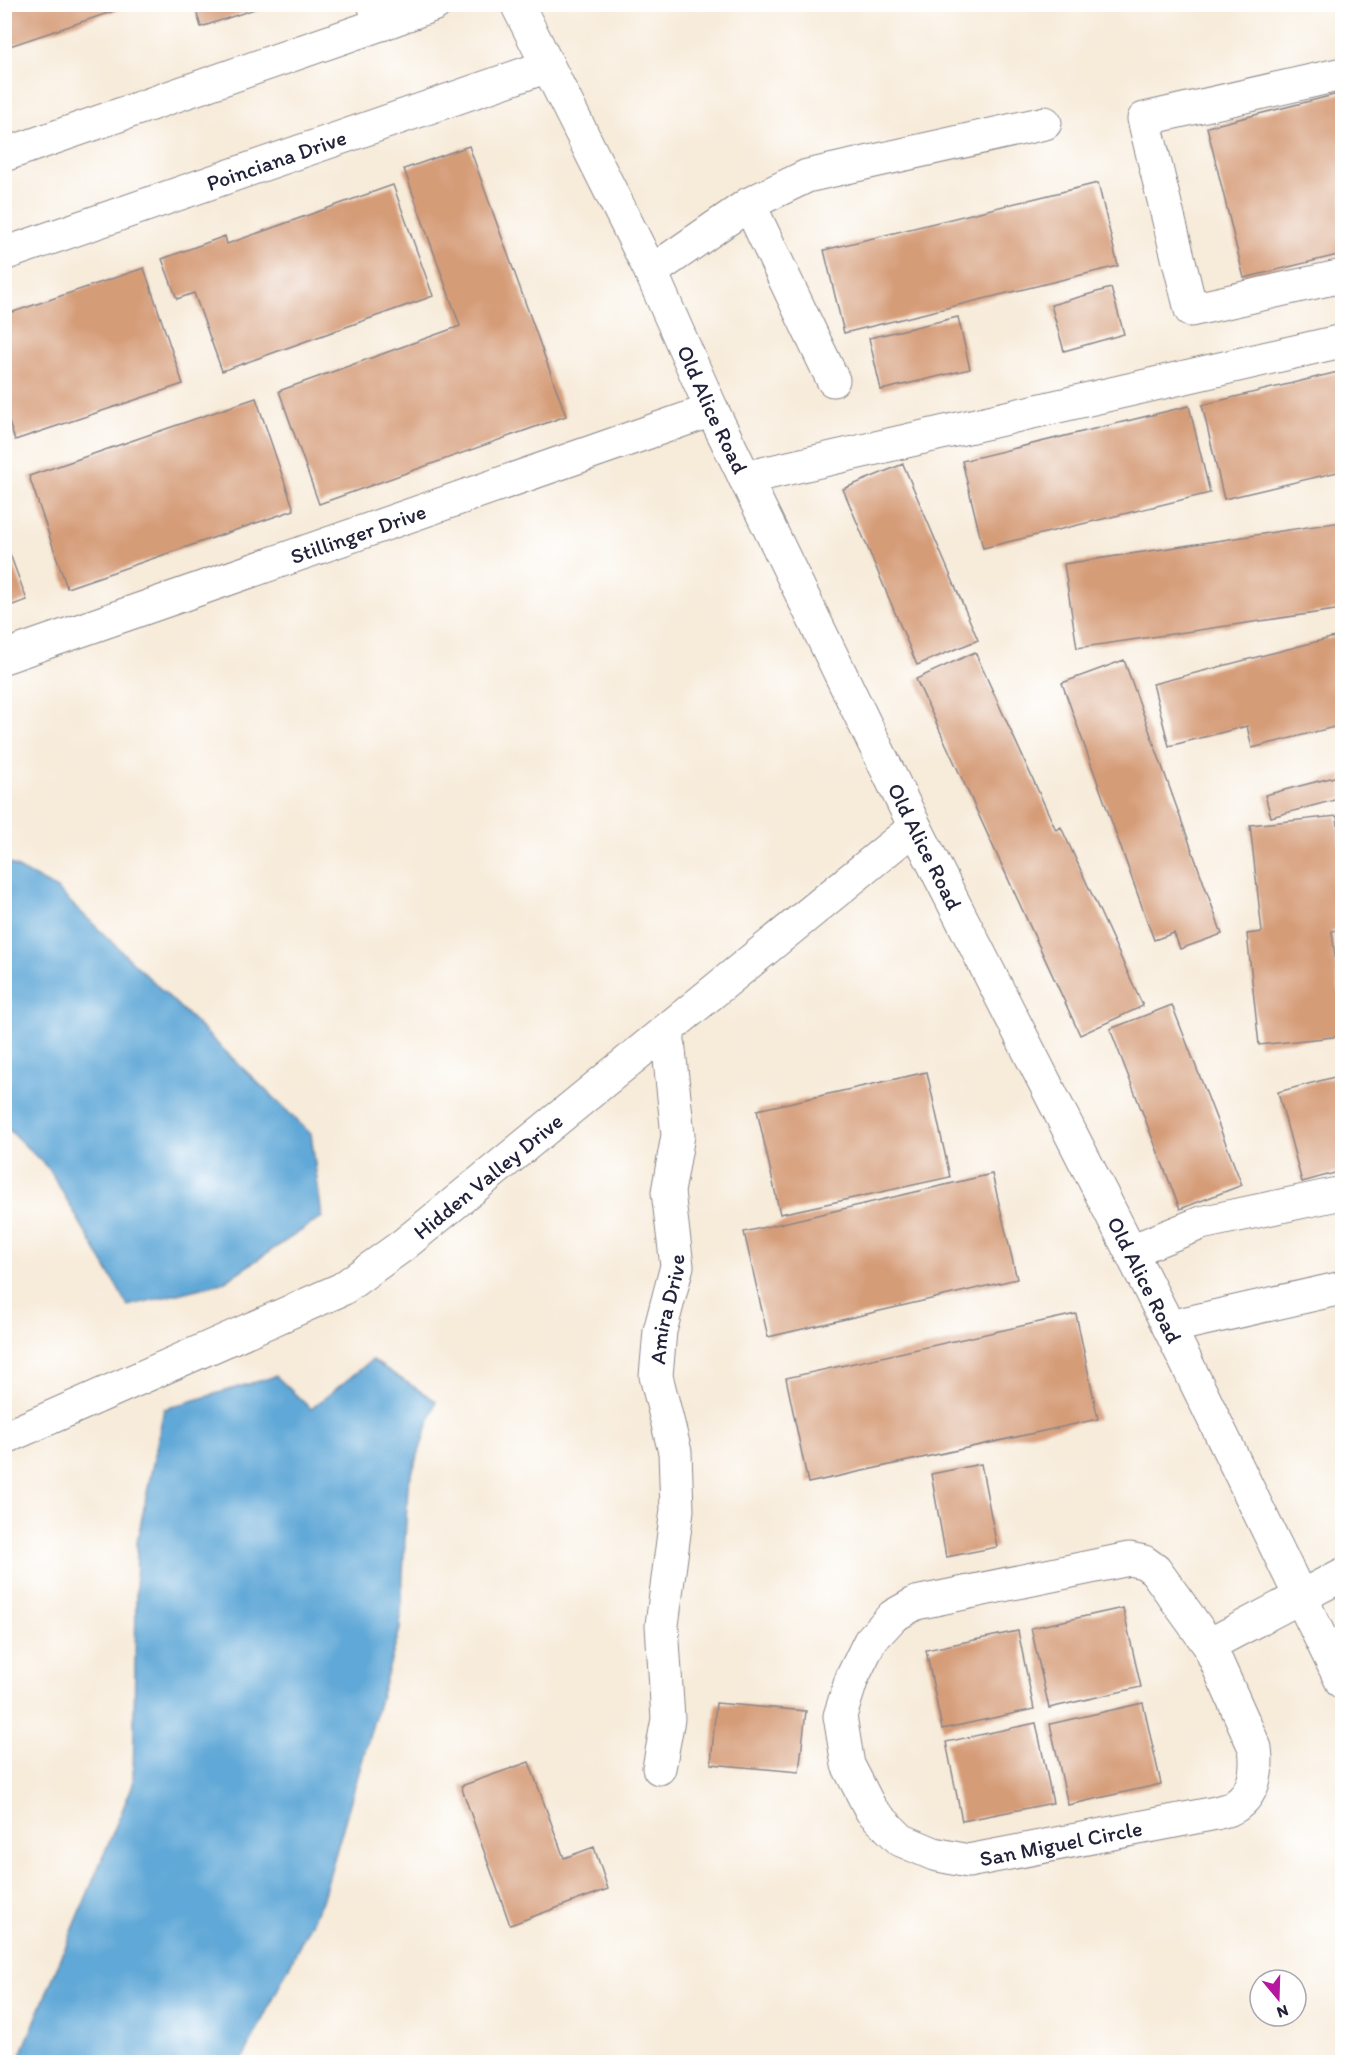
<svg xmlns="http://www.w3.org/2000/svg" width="1347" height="2067" viewBox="0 0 1347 2067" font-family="Itim,sans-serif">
<rect width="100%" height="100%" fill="#fff"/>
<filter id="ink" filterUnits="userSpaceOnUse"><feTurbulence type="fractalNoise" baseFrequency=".0167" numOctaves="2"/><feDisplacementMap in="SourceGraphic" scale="12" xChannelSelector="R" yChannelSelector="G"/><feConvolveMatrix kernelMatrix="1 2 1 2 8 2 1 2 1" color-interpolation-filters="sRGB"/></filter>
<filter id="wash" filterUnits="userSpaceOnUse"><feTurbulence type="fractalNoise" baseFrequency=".008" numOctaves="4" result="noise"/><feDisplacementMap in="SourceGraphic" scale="24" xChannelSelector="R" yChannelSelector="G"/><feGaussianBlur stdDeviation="1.35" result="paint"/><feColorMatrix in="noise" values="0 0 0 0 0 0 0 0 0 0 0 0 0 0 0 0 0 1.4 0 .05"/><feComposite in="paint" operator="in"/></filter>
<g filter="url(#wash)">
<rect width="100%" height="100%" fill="#f7ebd9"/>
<path fill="#61a8d7" stroke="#426589" stroke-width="1.5" d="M5,861l52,28 254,245 11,83 -100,66 -94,23 -79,-137 -44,-43z
M372,1360l64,41 -28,84 -8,144 -78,272 -81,161h-223l115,-278 4,-242 27,-133 112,-33 35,33z"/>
<g id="blocks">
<path fill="#d59c78" d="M4,4h128v1l-128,43z
M194,4h73v1l-66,22z
M1342,93v161l-98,24 -37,-151z
M469,146l97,270 -247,88 -40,-113 181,-65 -56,-157z
M1098,183l20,83 -274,67 -20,-83z
M393,185l40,111 -211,75 -28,-78 -17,6 -15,-40 63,-23 2,8z
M144,268l39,116 -168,56 -11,-32v-93z
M1111,288l13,46 -60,17 -13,-46z
M958,317l12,52 -89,21 -12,-52z
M1342,371v100l-118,28 -22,-94z
M256,398l38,112 -227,78 -38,-112z
M1189,406l21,87 -227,55 -21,-87z
M903,464l75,176 -61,25 -74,-176z
M1341,522l1,87 -265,39 -13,-84z
M4,538l23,62 -23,8z
M1342,635v90l-90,23 -5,-22 -78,20 -16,-62z
M975,652l81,178 5,-3 82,179 -63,29 -164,-356z
M1124,660l98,274 -42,15 -6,-16 -20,7 -92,-257z
M1342,775v23l-71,19 -6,-22z
M1337,816l5,47v66l-10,2 10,86v19l-83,9 -12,-111 15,-2 -12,-107z
M1172,1005l70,180 -62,24 -70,-180z
M927,1072l23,105 -170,37 -23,-104z
M1342,1075v96l-40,11 -24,-90z
M992,1174l25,105 -249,58 -24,-105z
M1076,1314l22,105 -290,64 -22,-105z
M981,1464l16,83 -51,10 -15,-83z
M1123,1608l18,79 -92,21 -18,-80z
M1018,1631l16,78 -92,20 -16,-79z
M716,1703l90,8 -7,61 -88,-8z
M1143,1703l18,81 -93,21 -18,-81z
M1036,1723l17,80 -91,18 -16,-79z
M529,1762l35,96 30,-11 14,42 -98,36 -49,-139z"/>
</g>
</g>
<g filter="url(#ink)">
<use href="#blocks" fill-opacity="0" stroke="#8c868a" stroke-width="1.5"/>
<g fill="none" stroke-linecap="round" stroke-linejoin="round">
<defs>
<g id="minor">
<path d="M374,4l7,20 54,-20"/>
<path id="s1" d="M517,4l134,268 61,138 203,417 254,500 173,355"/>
<path d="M1342,74l-198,45 47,191 151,-34"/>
<path d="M4,155l377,-131"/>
<path d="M749,204l84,176"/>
<path id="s2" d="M4,254l544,-188"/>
<path d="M651,272l98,-68 58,-28 238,-53"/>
<path d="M745,478l597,-137"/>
<path id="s3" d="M4,657l708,-247"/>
<path d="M1131,1251l70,-28 141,-30"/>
<path d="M1169,1327l173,-39"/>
<path id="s4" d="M4,1438l338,-149 60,-43 513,-419"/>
<path id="s5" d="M1209,1645l-54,-75 -11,-8 -15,-3 -213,44 -23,13 -23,25 -18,37 -12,38 8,49 23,45 30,30 33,14 34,7 248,-48c6,-2 13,-3 18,-6 21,-13 24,-38 21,-59l-46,-103 133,-70"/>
<path id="s6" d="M659,1768l9,-49 -6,-94 15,-115 -2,-58 -19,-76 4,-45 17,-65 -9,-74 10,-57 -11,-104"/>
</g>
</defs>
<use href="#minor" stroke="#8c868a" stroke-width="35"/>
<use href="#minor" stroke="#fff" stroke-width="33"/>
</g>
</g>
<g text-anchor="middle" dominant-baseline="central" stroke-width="6" stroke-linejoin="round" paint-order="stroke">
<g font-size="22" fill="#22223b" stroke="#fff">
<text stroke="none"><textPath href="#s2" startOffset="288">Poinciana Drive</textPath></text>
<text stroke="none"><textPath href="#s1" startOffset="450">Old Alice Road</textPath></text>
<text stroke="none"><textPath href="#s3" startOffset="375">Stillinger Drive</textPath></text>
<text stroke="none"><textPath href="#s1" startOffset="936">Old Alice Road</textPath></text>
<text stroke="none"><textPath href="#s4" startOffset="554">Hidden Valley Drive</textPath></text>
<text stroke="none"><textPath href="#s1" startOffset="1422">Old Alice Road</textPath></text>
<text stroke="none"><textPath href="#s6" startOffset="464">Amira Drive</textPath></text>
<text stroke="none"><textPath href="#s5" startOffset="788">San Miguel Circle</textPath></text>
</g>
</g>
<rect width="1347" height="2067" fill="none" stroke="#fff" stroke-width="24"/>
<g transform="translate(1278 1998) rotate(161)"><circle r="28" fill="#ffffff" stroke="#a7a7b1" stroke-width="1.5"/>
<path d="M0-4.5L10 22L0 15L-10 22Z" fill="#b5179e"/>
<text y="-9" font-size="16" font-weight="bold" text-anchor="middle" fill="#22223b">N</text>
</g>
</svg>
